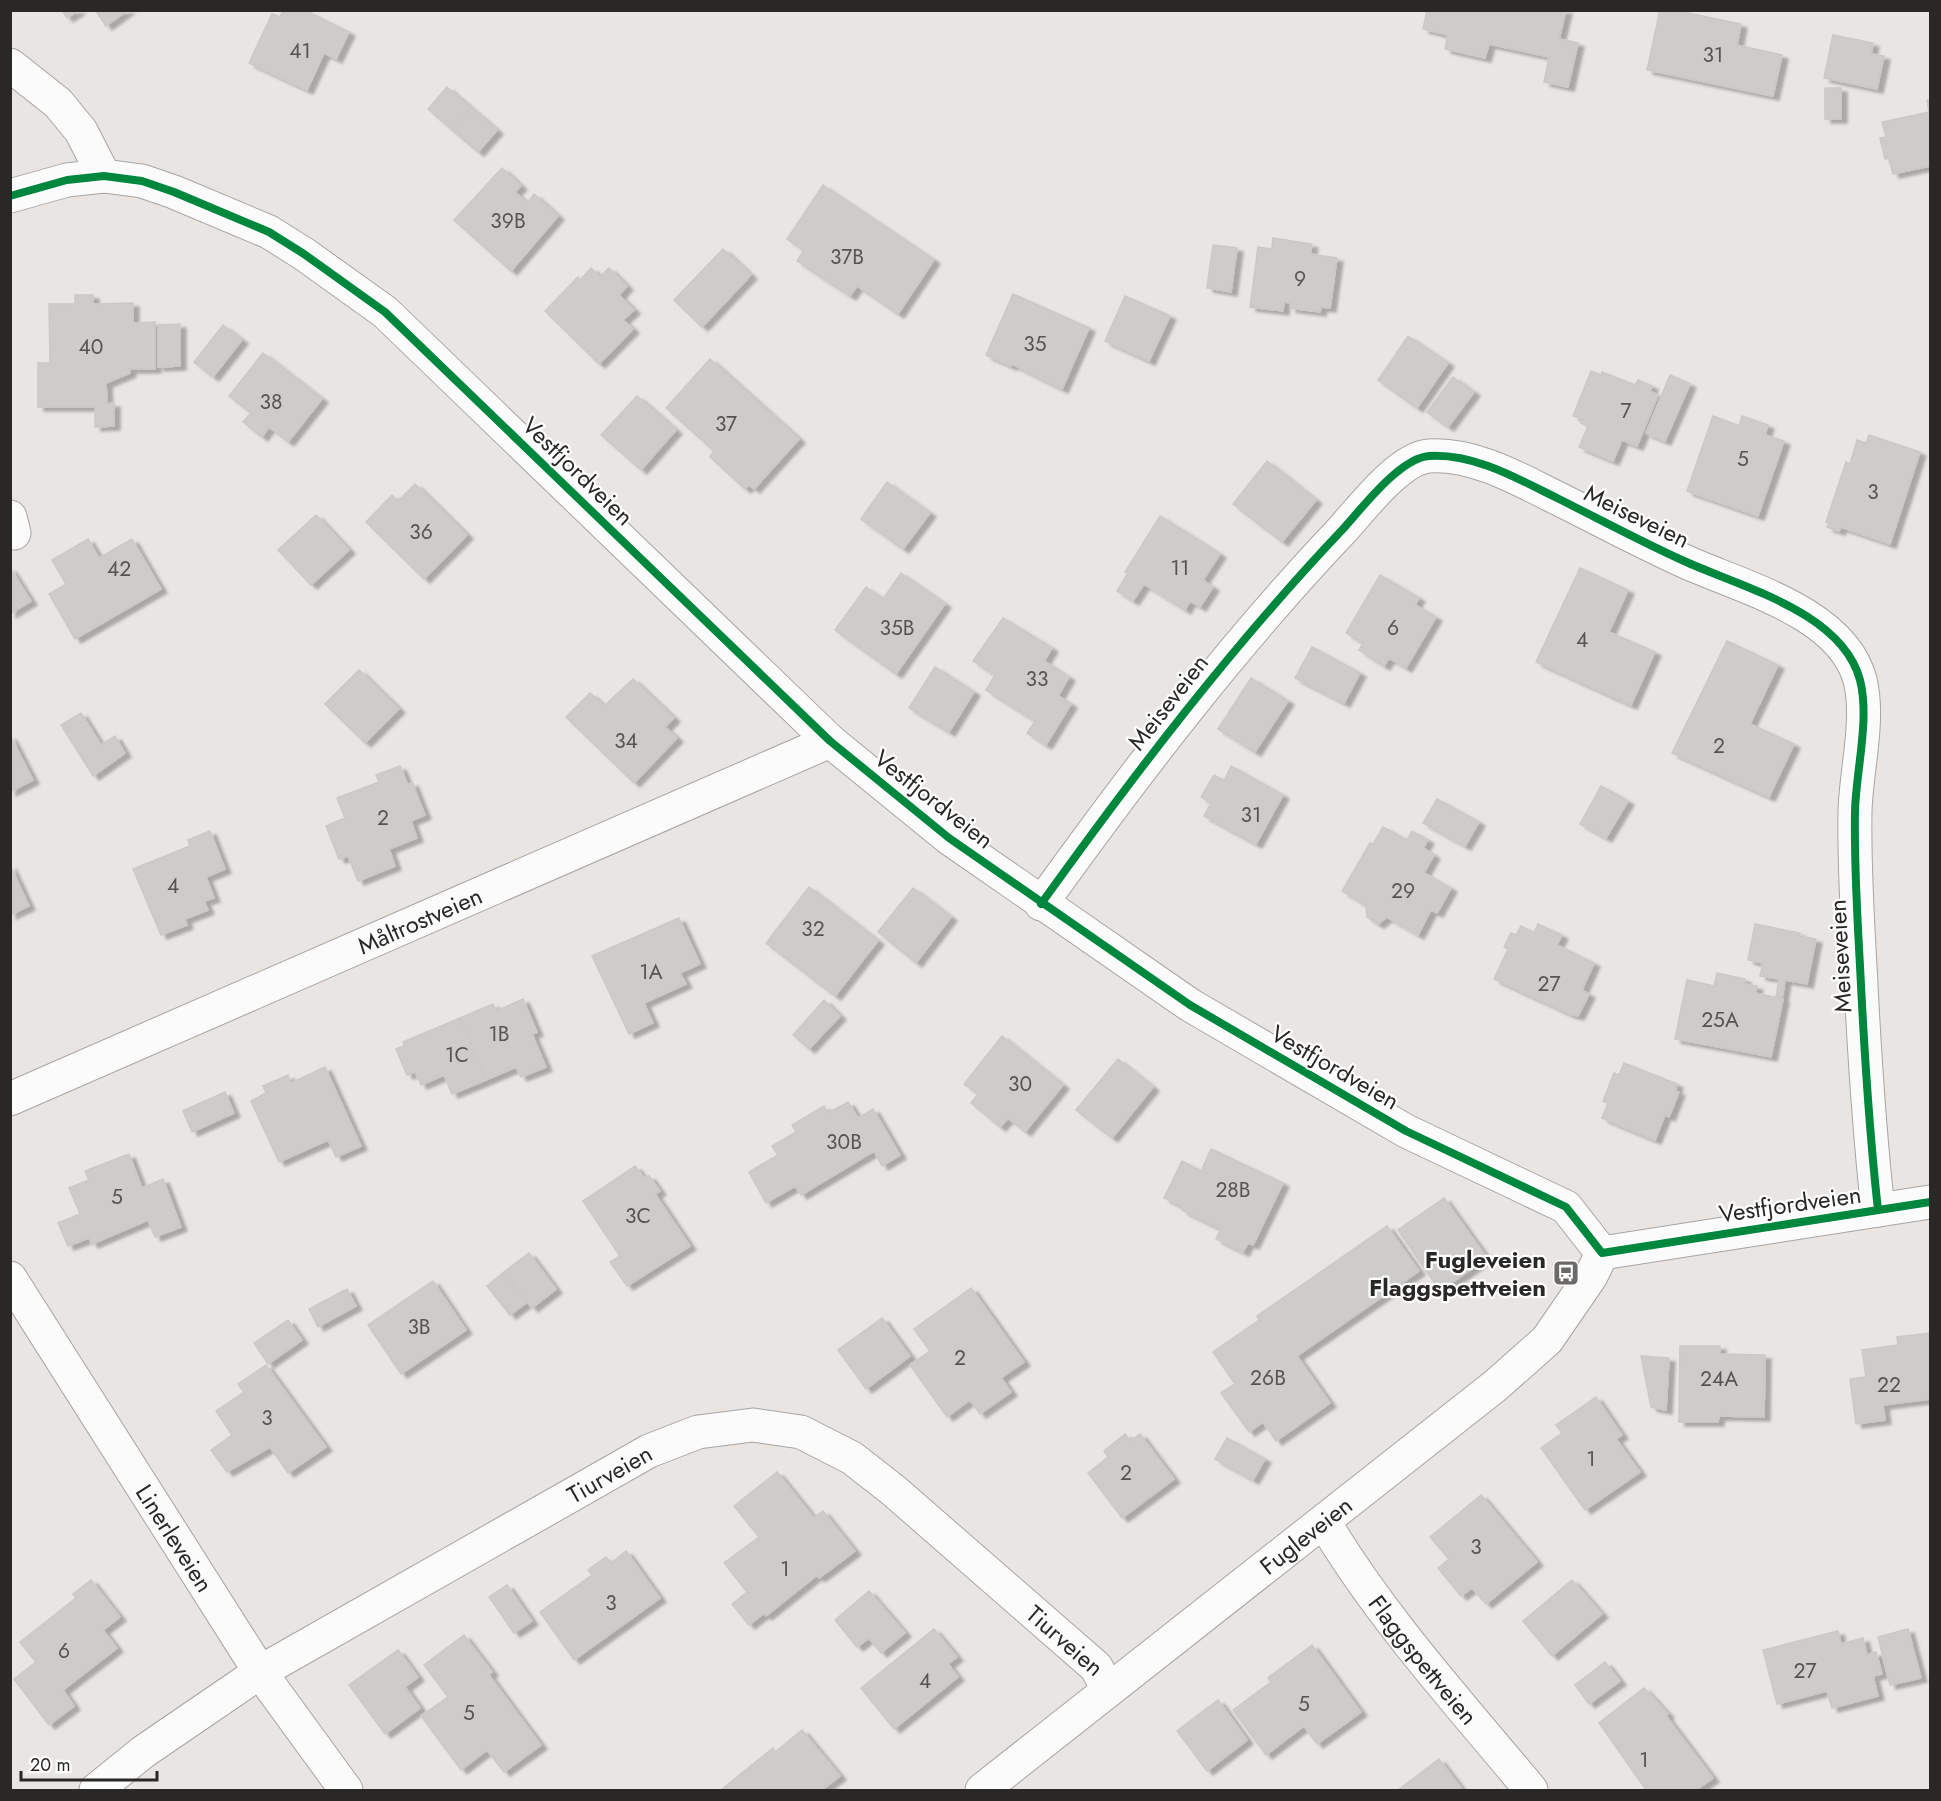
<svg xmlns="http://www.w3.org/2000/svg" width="1941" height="1801" viewBox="0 0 1941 1801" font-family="Jost,sans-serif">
<defs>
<filter id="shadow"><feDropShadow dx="6" dy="4" stdDeviation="1.5" flood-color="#0004"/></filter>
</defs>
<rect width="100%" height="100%" fill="#e8e5e3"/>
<path fill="#ceccca" stroke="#cbc9c8" stroke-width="1.5" filter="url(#shadow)" d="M62,10h17l-12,8z
M95,10h33l-22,16z
M283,10h21l45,22 -13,27 -12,-6 -17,37 -58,-27 23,-49 8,3z
M1427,10h139l-7,29 19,4 -10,44 -24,-5 5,-25 -60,-13 -4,14 -40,-9 3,-14 -25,-6z
M1660,10h14l67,14 -4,21 45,10 -9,41 -126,-26z
M1833,35l40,8 -2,11 13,2 -7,33 -53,-11z
M447,87l24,21 -19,22 -24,-21z
M1825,88h16v31h-16z
M1927,100h3v66l-37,8 -4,-16 -4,1 -5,-21 6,-1 -4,-15 47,-10z
M471,108l26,22 -19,22 -26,-22z
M502,168l19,18 -6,6 12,11 7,-9 24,22 -47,55 -57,-51z
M823,185l111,75 -36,54 -41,-28 -7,10 -53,-35 7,-11 -17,-11z
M1273,238l39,6 -2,10 27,4 -7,50 -9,-1 -1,5 -30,-4 1,-5 -7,-1 -1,9 -33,-4 8,-60 14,2z
M1213,245l24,3 -6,44 -24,-4z
M723,249l28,26 -49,52 -28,-27z
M591,268l9,9 9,-9 18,18 -8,9 15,15 -11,10 10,9 -34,35 -54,-53 33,-34 2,3z
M1013,294l76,34 -27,61 -50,-25 -1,2 -25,-11z
M75,295h18v9l40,-1v20l22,-1v47h-26l1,4 -24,10 1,21 7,-1v23l-19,1v-20h-57v-44h12l-1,-59h26z
M1125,296l45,20 -21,45 -44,-20z
M180,324v42l-22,1v-42z
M223,325l19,15 -29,37 -19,-15z
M1408,336l40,27 -31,45 -39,-28z
M263,353l59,46 -34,43 -19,-15 -7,10 -19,-15 8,-9 -22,-17z
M710,359l89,80 -45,50 -5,-4 -4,4 -35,-32 4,-6 -48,-43z
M1591,371l10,4 1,-3 33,13 3,-5 14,6 -2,5 8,4 -21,51 -15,-6 -9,21 -34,-14 9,-21 -7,-3 2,-4 -10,-3z
M1670,375l20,9 -25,57 -19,-8z
M1453,377l21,15 -26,35 -21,-15z
M637,396l39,34 -35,40 -40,-35z
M1713,416l26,10 3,-10 26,9 -3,10 19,6 -26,75 -71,-25z
M1869,435l51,17 -30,92 -49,-17 -2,4 -12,-4 2,-4 -3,-1 20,-60 4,2 7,-24 9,3z
M1267,461l49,39 -34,42 -49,-38z
M887,482l43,31 -27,36 -42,-30z
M415,484l52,51 -43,44 -58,-57 26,-27 6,6z
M316,515l33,35 -38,35 -33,-35z
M1160,516l60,38 -17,26 10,7 -13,20 -10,-6 -5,9 -41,-26 -11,17 -16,-10 11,-18 -3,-1z
M88,539l11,19 33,-19 29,50 -86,50 -26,-45 17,-10 -14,-24z
M10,568l21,33 -21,13z
M1580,568l48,22 -19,42 46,20 -24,53 -95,-43z
M901,573l44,31 -49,70 -61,-44 31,-43 17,12z
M1380,575l39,23 -4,7 21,12 -30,51 -17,-10 -5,8 -25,-16 4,-7 -17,-10z
M1003,618l49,30 -8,13 25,16 -11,19 13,8 -25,41 -19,-12 8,-12 -49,-31 9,-15 -22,-14z
M1727,641l51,24 -28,59 44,20 -25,53 -97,-44z
M1312,647l48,26 -16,30 -49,-25z
M935,667l39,25 -25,40 -40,-24z
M359,670l40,39 -34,34 -40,-39z
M1251,678l37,23 -33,51 -37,-23z
M633,679l41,39 -9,9 12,11 -43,45 -68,-66 24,-24 14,13z
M81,713l20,32 14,-9 10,17 -32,23 -32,-51z
M10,735l23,45 -23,12z
M400,766l8,19 4,-3 13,33 -14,6 6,17 -28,11 6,17 -37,15 -10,-25 -9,3 -13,-33 19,-8 -8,-20 42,-16 -3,-7z
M1231,766l52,29 -27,49 -52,-28 7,-13 -10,-6 13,-22 10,6z
M1601,786l27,15 -22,37 -26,-14z
M1437,799l42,23 -14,24 -42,-23z
M1383,827l24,13 5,-9 16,9 -5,8 11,7 -10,18 27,15 -14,25 -6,-3 -13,25 -31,-18 -9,7 -11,-7 -1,-12 -24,-14 28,-48 3,1z
M210,831l15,38 -19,8 8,21 -10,3 4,9 -23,9 2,6 -26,10 -28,-66 57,-23 -2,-6z
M10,865l19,41 -19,9z
M809,887l69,54 -43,55 -69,-53z
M913,888l38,29 -35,46 -38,-31z
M679,918l21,46 -20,9 6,11 -42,19 9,20 -24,11 -37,-78z
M1538,924l24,11 -5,10 37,18 -12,27 7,4 -11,22 -8,-2 -76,-35 14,-30 -4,-2 7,-14 5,2 5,-9 13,7z
M1755,924l45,9 -1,3 17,3 -9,45 -22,-4 -3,18 -6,-1 3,-18 -19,-3 3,-13 -15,-3z
M1717,973l28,6 -1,5 13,2 -2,7 28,6 -12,58 -96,-18 12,-59 27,6z
M523,999l14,33 -5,2 14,33 -25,10 -5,-10 -30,13 -26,-62 33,-14 3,7z
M824,1000l16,16 -31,33 -16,-14z
M460,1018l26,62 -34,14 -8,-19 -23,10 -6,-13 -8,3 -11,-26 8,-3 -1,-4z
M1002,1036l61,49 -38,47 -17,-14 -8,9 -29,-24 7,-9 -14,-10z
M1118,1059l35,28 -41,51 -36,-28z
M1624,1063l53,21 -2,7 4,1 -10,25 -4,-2 -10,25 -53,-22 6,-15 -5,-2 11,-28 5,2z
M325,1067l36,79 -25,11 -8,-17 -49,22 -28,-61 15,-8 -3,-7 25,-11 3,8z
M225,1092l9,21 -42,19 -9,-21z
M848,1102l10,16 15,-9 27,46 -18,11 -8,-15 -73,44 -6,-9 -29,17 -17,-31 29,-17 -6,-9 24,-14 -4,-7 32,-19 4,7z
M1211,1149l72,34 -30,62 -5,-2 -5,9 -27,-13 5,-10 -39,-19 1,-3 -19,-9 18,-37 19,10z
M129,1154l13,34 21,-9 18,48 -26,10 -7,-17 -56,24 -3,-6 -21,8 -10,-23 22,-9 -11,-26 20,-8 -4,-9z
M635,1166l9,12 5,-2 11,15 -5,3 35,52 -63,40 -17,-24 10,-6 -37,-55z
M1444,1198l43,60 -47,33 -42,-61z
M1387,1226l32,45 -122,85 33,47 -54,38 -13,-19 -14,10 -28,-39 14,-9 -22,-32 46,-32 -2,-4z
M529,1253l27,36 -24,19 -28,-36z
M504,1272l23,30 -17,13 -23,-29z
M433,1281l33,49 -65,44 -33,-49z
M971,1288l53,74 -23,16 10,14 -31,22 -10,-14 -23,17 -37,-52 20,-14 -16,-22z
M347,1289l9,17 -38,21 -9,-18z
M882,1318l28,38 -44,33 -28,-39z
M288,1320l14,20 -34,24 -14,-21z
M1930,1333v66l-47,6 2,15 -29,4 -6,-45 16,-2 -4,-27 36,-5 -1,-8z
M1680,1346h40v8l45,1 -1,62 -45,-1 -1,6h-39z
M1641,1356l28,2 -3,52 -15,-3z
M266,1365l60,82 -38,26 -18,-26 -43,25 -16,-22 21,-15 -16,-24 28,-19 -6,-8z
M1596,1397l26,38 -6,4 24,33 -55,38 -44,-62 21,-15 -6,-8z
M1125,1434l5,7 10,-7 34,45 -52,39 -34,-45 20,-16 -4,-6z
M1227,1438l38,21 -12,21 -38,-21z
M777,1472l37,46 9,-7 32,40 -36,27 -2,-3 -51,41 -2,-3 -15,12 -17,-21 15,-12 -23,-29 35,-26 -25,-31z
M1481,1495l56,67 -51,42 -14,-16 -11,8 -23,-28 11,-9 -19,-22z
M626,1551l34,47 -86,62 -34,-48 52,-37 -4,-5 18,-13 5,6z
M91,1580l29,37 -17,13 14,18 -54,42 11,16 -25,19 -35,-46 22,-17 -16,-20 56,-44 -3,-4z
M1572,1580l30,34 -50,42 -29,-35z
M507,1585l25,36 -18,12 -25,-36z
M869,1591l36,42 -24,20 -12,-15 -12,9 -22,-27z
M934,1629l23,28 -9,7 10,13 -64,52 -33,-41z
M1908,1629l13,49 -31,7 -12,-48z
M1838,1631l3,13 22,-6 4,17 9,-3 6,22 -9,2 5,20 -46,12 -5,-17 -50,13 -14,-54z
M464,1635l28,37 -3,3 52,70 -37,27 -17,-22 -26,20 -40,-54 27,-19 -24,-32z
M1312,1645l49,67 -44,32 -13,-18 -38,29 -33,-45 38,-28 -3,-4z
M398,1650l20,27 -13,10 15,21 -35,26 -36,-49z
M1605,1662l15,19 -31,23 -14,-19z
M1644,1688l24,26 -2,2 47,62 -17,12h-50l-47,-67z
M1218,1700l29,40 -40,31 -30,-40z
M802,1730l38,46 -18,14h-101l52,-42 2,4z
M1439,1759l22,29 -3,2h-60z"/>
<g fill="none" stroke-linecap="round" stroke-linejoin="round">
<defs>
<g id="minor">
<path d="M10,65l48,38 23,28 23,45"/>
<path d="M10,196l57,-16 37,-4 38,5 32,11 95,40 35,22 81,58 445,429 119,97 241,167 216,126 160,76 36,46 328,-51"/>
<path d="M10,517l4,16"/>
<path d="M1041,904c94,-131 191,-258 302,-375 19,-21 57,-71 86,-73 46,-3 91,24 130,43 42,21 83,43 125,62 57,26 158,51 176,119 10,39 -4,91 -5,131 -1,51 2,103 5,155 4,82 9,163 18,244"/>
<path id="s1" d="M10,1099l820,-358"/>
<path id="s2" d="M10,1278l250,394 86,118"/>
<path id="s3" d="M1324,1522c58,97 135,181 207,268"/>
<path id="s4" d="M96,1790l47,-38 117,-80 389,-221 49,-19 55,-7 48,7 51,26 41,32 203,177 12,22"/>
<path id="s5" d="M982,1790l513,-404 52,-46 44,-64 11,-23"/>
</g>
</defs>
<use href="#minor" stroke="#a7a5a3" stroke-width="35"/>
<use href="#minor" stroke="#fcfbfb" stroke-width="33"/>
<defs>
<path id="cycleway" d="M10,196l57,-16 37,-4 38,5 32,11 95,40 35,22 81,58 445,429 119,97 241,167 216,126 160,76 36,46 328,-51
M1041,904c94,-131 191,-258 302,-375 19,-21 57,-71 86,-73 46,-3 91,24 130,43 42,21 83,43 125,62 57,26 158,51 176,119 10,39 -4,91 -5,131 -1,51 2,103 5,155 4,82 9,163 18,244"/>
</defs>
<use href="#cycleway" stroke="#fff" stroke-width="11"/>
<use href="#cycleway" stroke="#00873e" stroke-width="8"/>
</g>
<defs>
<symbol id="bus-square" viewBox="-11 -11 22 22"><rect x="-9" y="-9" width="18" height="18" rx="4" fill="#6c6a68" stroke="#fff"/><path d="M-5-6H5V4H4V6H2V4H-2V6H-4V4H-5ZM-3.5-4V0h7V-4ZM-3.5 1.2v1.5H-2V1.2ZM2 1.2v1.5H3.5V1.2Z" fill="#fff"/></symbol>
</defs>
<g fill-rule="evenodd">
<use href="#bus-square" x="1551" y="1258" width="30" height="30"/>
</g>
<g text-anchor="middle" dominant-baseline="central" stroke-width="4.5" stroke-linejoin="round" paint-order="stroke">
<g font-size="21" fill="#565452">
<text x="300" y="51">41</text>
<text x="1713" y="55">31</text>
<text x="508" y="221">39B</text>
<text x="847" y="257">37B</text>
<text x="1300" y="279">9</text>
<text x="1035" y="344">35</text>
<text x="91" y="347">40</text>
<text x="271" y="402">38</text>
<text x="1626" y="411">7</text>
<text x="726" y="424">37</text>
<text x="1743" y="459">5</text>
<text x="1873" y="492">3</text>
<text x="421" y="532">36</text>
<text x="1180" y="568">11</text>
<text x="119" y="569">42</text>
<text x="897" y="628">35B</text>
<text x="1393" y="628">6</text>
<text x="1582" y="640">4</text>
<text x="1037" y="679">33</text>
<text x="626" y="741">34</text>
<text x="1719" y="746">2</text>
<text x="1251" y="815">31</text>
<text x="383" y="818">2</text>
<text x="173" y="886">4</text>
<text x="1403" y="891">29</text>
<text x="813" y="929">32</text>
<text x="651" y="972">1A</text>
<text x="1549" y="984">27</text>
<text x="1720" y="1020">25A</text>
<text x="499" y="1034">1B</text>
<text x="457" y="1055">1C</text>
<text x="1020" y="1084">30</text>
<text x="844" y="1142">30B</text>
<text x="1233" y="1190">28B</text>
<text x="117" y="1197">5</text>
<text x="638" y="1216">3C</text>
<text x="419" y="1327">3B</text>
<text x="960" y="1358">2</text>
<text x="1268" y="1378">26B</text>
<text x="1719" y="1379">24A</text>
<text x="1889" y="1385">22</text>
<text x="267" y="1418">3</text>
<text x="1591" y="1459">1</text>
<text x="1126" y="1473">2</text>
<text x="1476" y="1547">3</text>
<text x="785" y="1569">1</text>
<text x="611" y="1603">3</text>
<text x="64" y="1651">6</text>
<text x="1805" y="1671">27</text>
<text x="925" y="1681">4</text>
<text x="1304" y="1704">5</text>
<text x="469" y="1713">5</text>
<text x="1644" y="1760">1</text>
</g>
<g font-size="24" fill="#2a2826" stroke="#fff">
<text transform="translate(578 471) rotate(44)">Vestfjordveien</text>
<text transform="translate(1637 516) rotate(26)">Meiseveien</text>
<text transform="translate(1168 702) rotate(-52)">Meiseveien</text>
<text transform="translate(934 799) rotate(38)">Vestfjordveien</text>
<text stroke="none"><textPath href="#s1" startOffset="447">Måltrostveien</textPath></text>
<text transform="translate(1840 956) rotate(-93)">Meiseveien</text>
<text transform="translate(1335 1067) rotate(30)">Vestfjordveien</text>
<text transform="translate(1790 1204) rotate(-8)">Vestfjordveien</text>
<text stroke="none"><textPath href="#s4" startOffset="604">Tiurveien</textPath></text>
<text stroke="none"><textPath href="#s5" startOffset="412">Fugleveien</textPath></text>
<text stroke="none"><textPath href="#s2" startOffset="308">Linerleveien</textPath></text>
<text stroke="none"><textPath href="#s4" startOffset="1144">Tiurveien</textPath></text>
<text stroke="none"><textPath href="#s3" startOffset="170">Flaggspettveien</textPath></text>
</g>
<g font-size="24" font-weight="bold" fill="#2a2826" stroke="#fff" text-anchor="end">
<text x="1546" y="1259">Fugleveien<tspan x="1546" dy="28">Flaggspettveien</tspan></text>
</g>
</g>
<rect width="1941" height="1801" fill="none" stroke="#2a2826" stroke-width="24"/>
<path d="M21 1771v9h136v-9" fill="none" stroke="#2a2826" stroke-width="3"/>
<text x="30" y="1771" font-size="18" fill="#2a2826" stroke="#ffffff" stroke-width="4.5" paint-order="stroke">20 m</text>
</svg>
